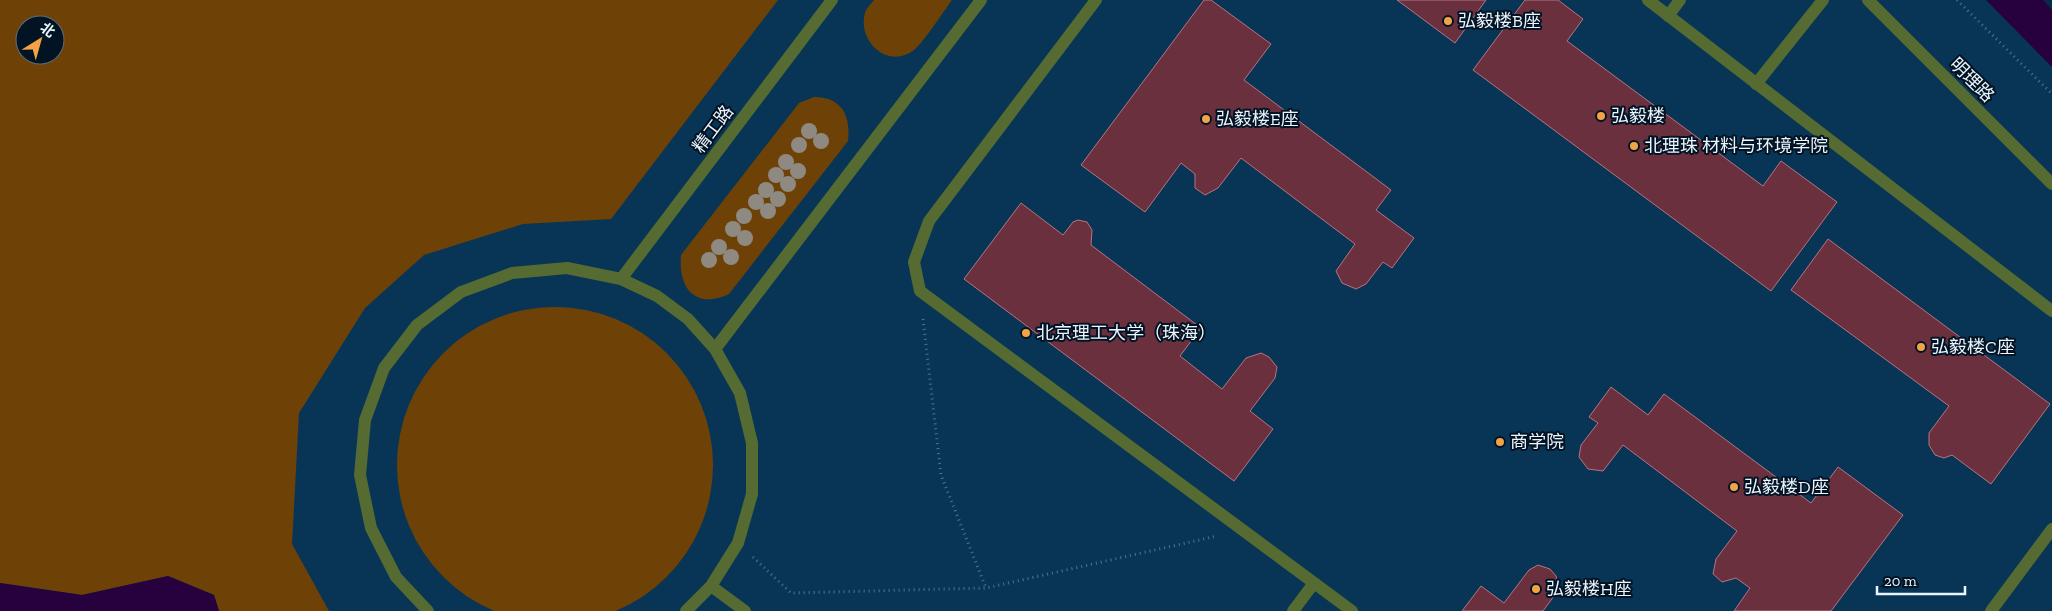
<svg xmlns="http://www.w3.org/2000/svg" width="2052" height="611" viewBox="0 0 2052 611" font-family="'Zilla Slab','Noto Sans SC',serif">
<rect width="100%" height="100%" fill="#042b48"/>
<path fill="#083556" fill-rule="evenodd" d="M0,0h2011l41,42v569h-2052zM25,25h30v30h-30z"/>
<path fill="#6e4206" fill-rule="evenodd" d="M0,0h778l-167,219 -88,5 -99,31 -59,53 -66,105 -7,131 37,67h-110l-5,-16 -46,-19 -86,19 -82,-12zM25,25h30v30h-30z
M874,0h78c-9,12 -28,42 -38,50 -26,20 -57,-9 -49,-37 1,-5 6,-9 9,-13z
M814,97c28,0 37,19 34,44l-119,153c-34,16 -51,-6 -48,-39l118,-152z
M397 465a158 158 0 1 1 316 0a158 158 0 1 1-316 0Z"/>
<path fill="#26013e" d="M1986,0h57l9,10v57z
M168,576l46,19 5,16h-219v-28l82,12z"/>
<path fill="#6a303e" stroke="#b67481" d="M1204,0h7l60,44 -27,36 147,110 -15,20 38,28 -22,30 -9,-6 -17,22 -10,5 -14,-6 -6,-12 19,-27 -114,-86 -23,30 -13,7 -10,-7v-14l-14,-11 -36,49 -64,-47z
M1397,0h89l-31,43z
M1525,0h33l25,19 -16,22 196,145 18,-25 56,41 -66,89 -298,-221z
M1021,203l42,32 10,-13 5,-2 9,2 5,8 -1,15 110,83 -21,28 42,33 24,-31 15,-5 8,4 8,10 -2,11 -25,33 23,18 -39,52 -270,-202z
M1828,239l222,165 -59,80 -39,-29 -8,3 -9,-3 -6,-10v-12l20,-27 -158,-116z
M1611,387l37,28 16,-21 147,109 27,-36 65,48 -72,96h-97l16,-23 -14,-10 -14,4 -9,-8 3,-15 21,-28 -114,-86 -20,26 -15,-2 -9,-12 2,-12 17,-22 -9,-6z
M1538,565l12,4 6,7 2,9 -1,7 -14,19h-81l19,-25 23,17 25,-33z"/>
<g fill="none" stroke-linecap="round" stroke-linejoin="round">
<path stroke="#557288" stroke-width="3" stroke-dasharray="1 4" stroke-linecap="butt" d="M1957,0l95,94
M923,319l18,156 45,113
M753,557l38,36 195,-5 231,-52"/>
<path stroke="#556b31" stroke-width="12" d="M1096,0l-167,221 -15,41 6,29 432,320
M1648,0l404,311
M1668,16l12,-16
M1756,84l67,-84
M1293,611l21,-28
M1991,611l61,-82"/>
<path stroke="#556b31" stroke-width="12" d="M1868,0l184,184
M621,279l211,-279
M715,349l266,-349
M711,586l34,25
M428,611l-32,-34 -25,-49 -11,-53 5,-55 19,-52 33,-43 44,-33 51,-19 55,-5 54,11 36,17 31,23 27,30 25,44 12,50v51l-14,49 -27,43 -25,25"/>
</g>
<g fill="#8e8a82">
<circle cx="809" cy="131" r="8"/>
<circle cx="821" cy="141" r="8"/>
<circle cx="799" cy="145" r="8"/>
<circle cx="786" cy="162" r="8"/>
<circle cx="798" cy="171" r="8"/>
<circle cx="776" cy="175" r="8"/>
<circle cx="788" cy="184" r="8"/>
<circle cx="766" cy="190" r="8"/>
<circle cx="778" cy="199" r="8"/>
<circle cx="756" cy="202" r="8"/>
<circle cx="768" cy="211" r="8"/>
<circle cx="744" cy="216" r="8"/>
<circle cx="733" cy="229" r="8"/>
<circle cx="745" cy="238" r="8"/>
<circle cx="719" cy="247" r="8"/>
<circle cx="731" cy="257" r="8"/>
<circle cx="709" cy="260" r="8"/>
</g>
<g fill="#f4a344" stroke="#021323" stroke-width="2">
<circle cx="1448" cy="21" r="5"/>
<circle cx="1601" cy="116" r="5"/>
<circle cx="1206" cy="119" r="5"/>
<circle cx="1634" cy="146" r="5"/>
<circle cx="1026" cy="333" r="5"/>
<circle cx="1921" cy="347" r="5"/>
<circle cx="1500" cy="442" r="5"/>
<circle cx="1734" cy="487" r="5"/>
<circle cx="1536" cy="589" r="5"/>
</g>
<g text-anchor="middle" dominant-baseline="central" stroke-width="4" stroke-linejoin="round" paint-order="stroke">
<g font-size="18" fill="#ebf5ff" stroke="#021323" text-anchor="start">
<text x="1458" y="21">弘毅楼B座</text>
<text x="1611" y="116">弘毅楼</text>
<text x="1216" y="119">弘毅楼E座</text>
<text x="1644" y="146">北理珠 材料与环境学院</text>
<text x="1036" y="333">北京理工大学（珠海）</text>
<text x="1931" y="347">弘毅楼C座</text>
<text x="1510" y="442">商学院</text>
<text x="1744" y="487">弘毅楼D座</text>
<text x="1546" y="589">弘毅楼H座</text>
</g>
<g font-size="18" fill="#ebf5ff" stroke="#021323">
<text transform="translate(1972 80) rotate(45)">明理路</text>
<text transform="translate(713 129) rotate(-53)">精工路</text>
</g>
</g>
<g transform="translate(40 40) rotate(37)"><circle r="24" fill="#021323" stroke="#5f6d7b"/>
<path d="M0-4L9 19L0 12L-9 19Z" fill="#f4a344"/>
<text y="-8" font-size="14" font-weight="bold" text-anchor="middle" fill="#ebf5ff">北</text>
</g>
<path d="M1877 586v8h88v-8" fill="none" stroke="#ebf5ff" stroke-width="2.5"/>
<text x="1884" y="586" font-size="15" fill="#ebf5ff" stroke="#021323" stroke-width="4" paint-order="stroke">20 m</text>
</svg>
